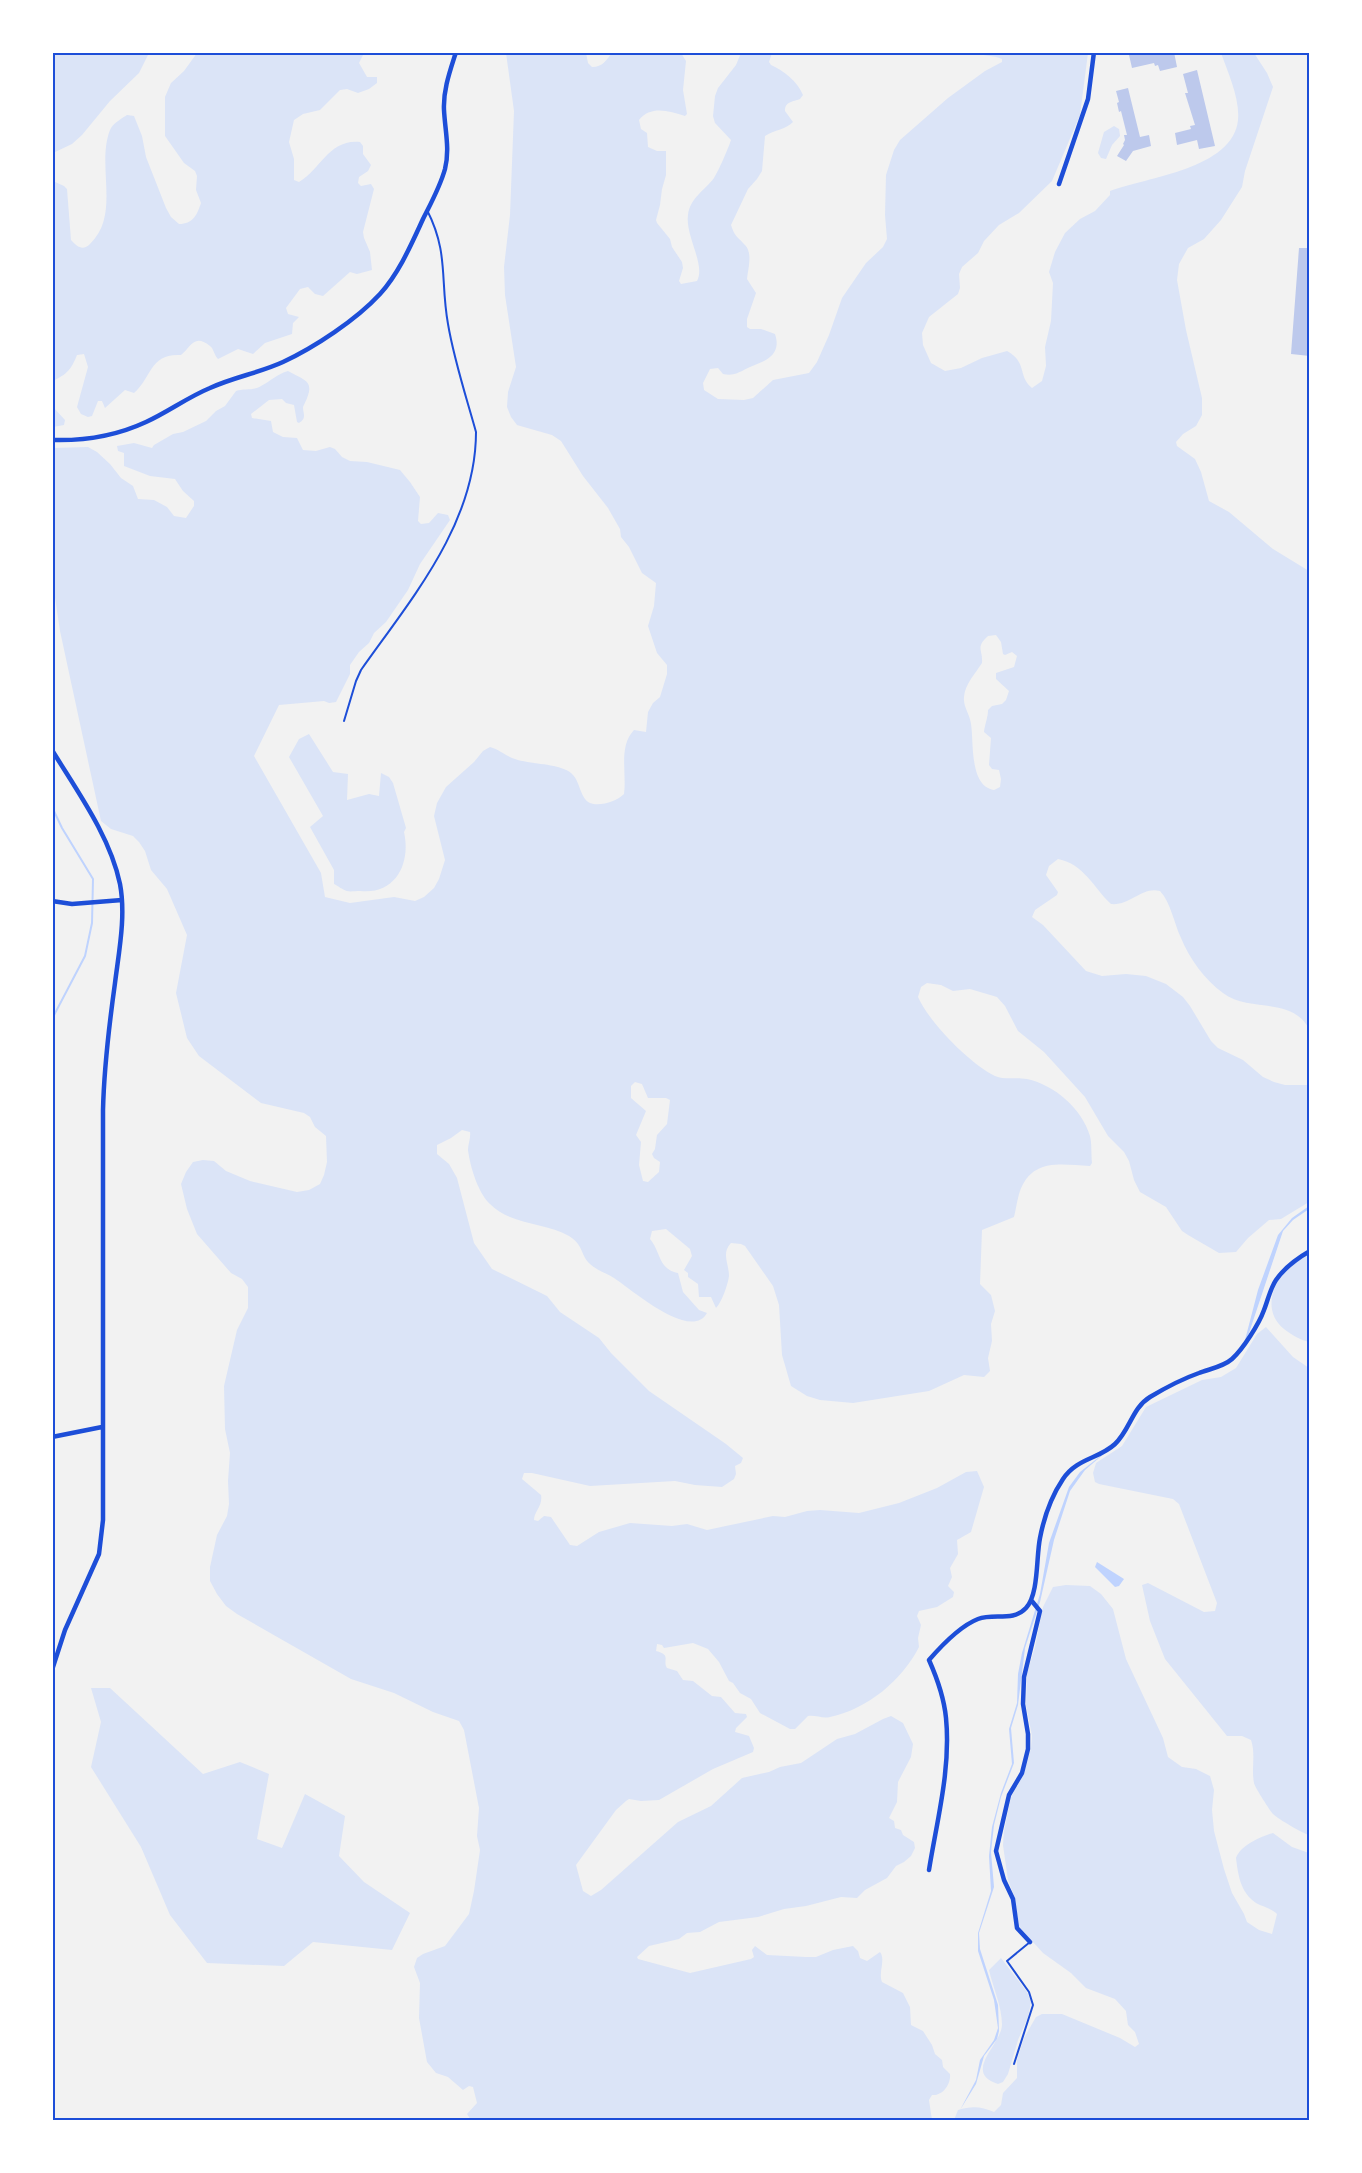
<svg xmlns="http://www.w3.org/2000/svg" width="1362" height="2173" viewBox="0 0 1362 2173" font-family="Literata,serif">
<rect width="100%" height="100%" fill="#f2f2f2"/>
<path fill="#dbe4f7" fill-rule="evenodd" d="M53,52l96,1 -10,20 -29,28 -28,34 -10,9 -19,9z
M626,52l55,1 5,8 -3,29 4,24 -2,2c-16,-5 -34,-11 -46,4l2,9 6,4 1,14 9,4h9v24l-4,14 -2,16 -4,15 1,3 13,16 2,8 10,15 1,6 -4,13 2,3 16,-3c9,-16 -12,-45 -9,-66 2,-17 17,-25 26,-37 5,-8 14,-29 17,-38l-16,-17 -2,-7 2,-20 3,-8 18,-23 5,-12h31l-3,9 2,3c12,5 27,17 32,30l-3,4c-7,3 -15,2 -15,12l8,11c-6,7 -19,8 -28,14l-3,35 -5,8 -9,10 -17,36c4,12 6,11 14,20 8,8 3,24 2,34l9,14 -9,26v8l3,2h11l14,5c7,21 -9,27 -25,33 -9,4 -16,10 -27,7l-5,-6 -8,1 -7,14 1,7 14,9 26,1 9,-2 20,-18 36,-7 8,-11 12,-27 13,-37 24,-35 17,-16 4,-8 -2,-24 1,-40 8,-25 6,-10 48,-42 37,-27 17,-9v-3c-9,-4 -18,-3 -27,-6h113l-8,62 -28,66 -33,32 -20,12 -15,16 -6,12 -16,14 -3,7 1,14 -2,6 -29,23 -7,16 1,12 8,18 14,8 16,-3 21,-10 25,-7c21,12 10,24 25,37l10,-7 4,-15 -1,-19 6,-26 2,-38 -4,-11 6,-20 10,-19 15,-14 15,-8 15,-16v-4c37,-14 123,-22 128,-71 2,-22 -10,-47 -17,-67h33l13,20 6,14 -28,84 -3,16 -21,33 -17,19 -16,9 -9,16 -2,16 9,50 16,68v17l-6,11 -13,8 -7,8 1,4 18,13 6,13 8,29 20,11 44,37 36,22v458c-17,-33 -60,-16 -86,-36 -18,-13 -34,-35 -42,-55 -7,-15 -10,-35 -21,-47 -18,-5 -30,15 -49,13 -18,-17 -27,-40 -53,-45l-9,7 -3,9 12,17 -1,3 -22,15 -3,7 11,8 43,46 16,5 24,-2 20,2 20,8 17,13 7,9 21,35 7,7 25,12 20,17 11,5 11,3h24v117l-28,17 -12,1 -21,18 -12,14 -17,1 -31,-18 -6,-4 -16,-24 -26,-15 -6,-12 -5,-19 -5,-9 -16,-16 -23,-39 -41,-45 -26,-21 -13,-25 -8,-9 -27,-8 -17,2 -12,-6 -14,-2 -6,4 -3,10c11,25 52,67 77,79 9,4 22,1 32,3 28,6 55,30 63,57 2,8 1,18 2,27l-2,3c-29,-1 -59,-9 -71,28 -2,7 -3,15 -5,23l-32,13 -2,54 11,11 4,16 -4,13 1,17 -4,17 2,13 -6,6 -20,-2 -35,16 -76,12 -33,-3 -13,-4 -16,-10 -9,-31 -3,-50 -6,-19 -28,-40 -4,-2 -10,-1c-10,10 -2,21 -2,33 -1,8 -7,26 -13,32l-5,-11h-12l-1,-13 -10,-7v-4l-4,-3 8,-14 -2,-7 -24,-20 -14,2 -2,8c11,13 8,30 28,34l5,19 16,18 8,3c-16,29 -76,-24 -93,-35 -8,-5 -18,-8 -24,-14 -10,-9 -6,-19 -21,-28 -24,-14 -59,-11 -79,-32 -12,-11 -20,-38 -22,-54 0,-6 3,-12 2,-18l-8,-2 -11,8 -14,7v9l12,10 8,14 17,65 18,26 55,27 13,16 39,26 12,15 38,38 77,53 17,14 -2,5 -6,3 1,8 -2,5 -12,8 -27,-2 -20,-4 -85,5 -58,-13h-8l-2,6 19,16c2,11 -7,16 -7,25l4,1 6,-5 7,1 19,28 7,1 22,-14 31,-9 42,3 15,-2 20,6 66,-14 12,1 22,-6 13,-1 39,3 40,-10 38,-15 29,-16 11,-1 7,16 -13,45 -14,8 1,14 -8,14 2,9 -4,9 6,6 -1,5 -16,10 -18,4 -2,5 4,9 -3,13 1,9c-17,33 -51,62 -89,70 -7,2 -14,-2 -22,-1l-13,13h-5l-30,-16 -9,-14 -11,-6 -7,-10 -4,-2 -10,-19 -11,-13 -15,-6 -29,5 -2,-3 -5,-1 -1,7c16,4 6,9 11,17l10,3 6,9 10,1 19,15 9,1 14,16 11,1 1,3 -11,11 -1,4 14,4 5,12 -1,4 -40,17 -54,31 -18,1 -12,-2 -3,2 -10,9 -40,55 7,26 8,5 10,-6 77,-68 33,-16 31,-28 27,-6 11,-5 21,-4 36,-24 18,-5 28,-15 8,-3 12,7 10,21 -2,13 -13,25 -1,20 -8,16 5,3 1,7 6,2 2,5 11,7 1,6 -4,8 -7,6 -8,4 -9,12 -22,12 -8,8 -16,-1 -35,9 -22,3 -26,8 -39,5 -19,10 -13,1 -8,6 -30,7 -12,11 1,2 52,14 61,-14 3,-2 -2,-7 3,-4 12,9 39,2h10l17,-7 20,-4 5,5 2,7 7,3 13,-9c6,8 -2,20 2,30l21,11 7,14 1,18 12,6 9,14 3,9 7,6 1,7 7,7c1,10 -7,22 -18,21l-3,5 3,20h-461l-4,-6 10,-11 -4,-16 -4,-1 -6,4 -15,-13 -12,-4 -9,-11 -8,-44 1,-35 -6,-16 3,-9 6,-4 22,-8 24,-32 5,-23 6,-41 -3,-14 2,-28 -15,-78 -5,-9 -26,-9 -39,-19 -43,-14 -114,-65 -11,-8 -9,-12 -7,-13v-14l7,-32 10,-19 2,-12 -1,-23 2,-28 -5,-24 -1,-43 13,-56 11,-22v-21l-6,-8 -11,-6 -34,-39 -10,-25 -6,-25 5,-12 7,-10 10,-2 11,1 12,10 24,10 47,11 12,-2 11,-6 4,-9 3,-13 -1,-26 -11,-9 -5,-10 -6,-4 -43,-10 -62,-47 -12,-18 -11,-45 11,-58 -20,-46 -16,-19 -6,-19 -6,-9 -6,-6 -22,-7 -10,-8 -41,-190 -7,-47v-136l35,-1 9,5 13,12 11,14 12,8 5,13 16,1 13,7 7,9 12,2 8,-12v-5l-11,-10 -8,-12 -25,-3 -26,-10v-13l-6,-2 -1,-5 17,-3 18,5 2,-3 19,-11 10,-2 23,-11 10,-10 9,-5 11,-15c8,-3 17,0 25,-5 10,-5 16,-12 27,-15 20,11 28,10 15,36 0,7 4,11 -4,16l-2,-1 -3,-17 -8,-2 -4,-4 -13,1 -18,14 1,4 19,3 2,11 10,5 14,1 6,12 13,1 14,-4 5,2 7,8 8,4 17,1 33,8 10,12 10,15 -2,24 3,3 8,-1 9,-10 10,2 2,5 -30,44 -12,26 -22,32 -12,11 -5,10 -10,9 -9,13v9l-14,28 -7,1 -5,-2 -45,4 -25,51 67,117 4,24 25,6 44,-6 21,4 9,-4 10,-9 5,-9 6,-19 -11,-44 3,-13 9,-16 28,-25 9,-11 7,-4c10,3 16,9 25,12 17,6 48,4 58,16 7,7 7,23 17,28 10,4 27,-2 34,-9 3,-21 -6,-47 10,-64l12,2 2,-20 5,-9 7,-6 7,-23v-9l-10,-12 -9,-27 6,-20 2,-23 -14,-10 -13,-26 -8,-10 -1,-8 -12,-21 -25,-32 -22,-35 -9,-6 -35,-10 -6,-8 -4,-10 1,-15 8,-25 -11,-72 -1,-28 6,-52 4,-104 -8,-58h80l2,10 4,4c11,0 14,-7 20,-14zM996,635l5,7 2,12 2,1 7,-3 5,4 -3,11 -18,6v6l13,12 -3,9 -4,4 -10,2 -4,4c0,8 -3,13 -4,22l7,6 -2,27 3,4 7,1 2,9 -1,8 -6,3c-25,-4 -20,-48 -23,-66 -1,-10 -8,-17 -7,-27 1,-13 11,-23 18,-34 1,-14 -7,-15 6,-27zM635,1082l7,2 6,14h18l4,2 -3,24 -10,11 -2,14 -3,5 2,4 6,4 -1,10 -11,10 -5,-1 -4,-16 2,-23 -5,-7 10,-24 -15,-13v-12z
M197,53h173l-7,2 -4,8 8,14h10v6l-8,6 -11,4 -11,-4 -7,1 -20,20 -17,4 -9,6 -5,22 5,17v21l5,2c22,-13 30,-43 61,-40l3,4v8l8,11 -3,6 -9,6 -1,6 3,3 10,-2 3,5 -11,43 1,6 6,14 2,18 -15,4 -7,-2 -27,24 -8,-2 -7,-7 -8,2 -14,19 2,6 11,3 -6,6 -1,11 -27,9 -12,11 -15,-5 -20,10c-4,-4 -4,-10 -8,-13 -16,-13 -19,1 -29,9 -31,-2 -29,22 -47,38l-9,-3 -20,18 -3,-7h-4l-6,15 -4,1 -7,-3 -4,-7 11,-40 -4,-13 -7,1c-6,15 -10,19 -24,26v-200l11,5 3,3 4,51c6,7 12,11 19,4 31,-30 6,-78 20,-114 3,-7 11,-11 17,-15l7,1 8,20 4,21 20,51 5,9 8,7c14,0 18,-9 22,-21l-5,-13 1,-14 -2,-5 -11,-8 -19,-27v-39l6,-14 13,-12z
M1114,126l5,3 1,7 -8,9 -6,14 -5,-1 -3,-5 6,-21z
M53,407l12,13 -1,5 -11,2z
M309,734l24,38 15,2 -1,26 22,-6 10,2 2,-23 8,4 4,6 13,45 -2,4c7,31 -8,63 -44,59 -5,0 -10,1 -13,0 -4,-1 -9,-5 -13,-7v-14l-24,-43 13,-11 -34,-59 10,-18z
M1309,1253v89c-9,-2 -17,-7 -25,-13 -23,-19 -11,-49 9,-66 5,-3 11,-6 16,-10z
M1266,1327l27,30 16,11v467c-5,-1 -31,-16 -36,-21 -2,-2 -19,-28 -19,-31 -3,-15 2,-28 -3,-43l-9,-4h-15l-62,-77 -15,-38 -8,-36 6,-2 56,29 11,-1 2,-8 -38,-99 -6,-5 -74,-15 -4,-2 -2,-9 3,-10 26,-17 24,-39 56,-27 19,-3 15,-9 21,-34z
M1066,1585l24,1 11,8 12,15 13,50 37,79 5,19 14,10 14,2 14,7 4,14 -2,20 2,21 10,38 8,24 12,21 3,8 12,8 13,4 5,-20c-6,-6 -14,-7 -21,-11 -16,-11 -18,-29 -20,-45 5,-13 24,-21 37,-25l19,14 17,6v267h-355l4,-10c13,-4 23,-4 36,2l7,-7 2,-12 14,-15v-18l7,-22 12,-21 6,-3h20l58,24 15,9 4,-3 -4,-12 -7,-7 -2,-14 -11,-12 -29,-11 -15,-15 -28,-20 -21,-23 -3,-4 -4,-28 -7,-18 -5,-35 1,-14 7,-34 13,-23 7,-26 1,-12 -6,-31 1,-32 8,-26 8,-40 10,-20z
M91,1688h19l93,86 37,-12 29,12 -12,65 25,9 23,-54 40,22 -6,40 25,26 46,31 -18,37 -79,-8 -29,24 -77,-3 -37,-48 -29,-68 -50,-80 10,-45z
M1001,1958l26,34 4,10 -3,15 -10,23 -10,34 -5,8 -5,2c-36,-12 3,-39 4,-59 0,-19 -9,-37 -13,-55z"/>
<path fill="#bfd3fe" d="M1309,1206v3l-16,11 -10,11 -35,105 -3,4 13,-50 20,-55 14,-17z
M1113,1446l-28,24 -15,21 -16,49 -14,62 -15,46 -7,57 -7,23 3,35 -13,34 -7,28 -3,27 3,35 -15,46 1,16 18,56 1,26 -2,8 -13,17 -8,28 -16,26 16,-30 4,-20 14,-20 4,-12 -4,-28 -16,-49v-18l13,-42 -2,-35 3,-29 9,-34 11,-29 -3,-35 8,-26 1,-29 4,-21 18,-59 9,-51 20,-56 11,-15z
M1097,1562l27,17 -5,7 -4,1 -20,-20z"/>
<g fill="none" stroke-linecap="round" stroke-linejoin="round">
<path stroke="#bfd3fe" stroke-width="2" d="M52,807l10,21 31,51 -1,44 -7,33 -33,63"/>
</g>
<path fill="#bdc9ec" d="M1137,52h37l3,15 -17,4 -2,-6 -3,1 -1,-3 -22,5 -3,-13z
M1197,70l18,76 -16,3 -2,-9 -20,5 -2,-12 16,-4 -1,-3 5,-1 -10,-32h3l-5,-19z
M1128,88l12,49 9,-2 2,11 -18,5 -7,10 -9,-5 7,-11 -1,-1 2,-4 -1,-5h3l-6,-24 -2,1 -2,-9 2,-1 -3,-11z
M1299,248h11v108l-19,-2z"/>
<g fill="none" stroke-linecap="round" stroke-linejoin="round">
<path stroke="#1d4ed8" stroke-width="2" d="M344,721l12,-40 5,-11c50,-71 115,-146 115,-238 -10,-36 -22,-72 -28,-108 -8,-44 1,-71 -21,-114
M1014,2064l19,-59 -4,-13 -22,-31 23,-19"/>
<path stroke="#1d4ed8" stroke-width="4.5" d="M1059,184l29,-85 6,-47
M52,440c33,1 64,-4 94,-18 22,-10 42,-25 64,-34 24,-11 49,-15 73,-26 32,-15 73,-42 97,-68 19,-21 31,-49 43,-75 8,-16 17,-32 22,-50 5,-20 0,-39 -1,-59 -1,-20 6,-39 12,-58
M52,750c25,41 58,86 68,134 6,32 -1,67 -5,99 -6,43 -11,85 -12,127v410l-4,34 -34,76 -13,40
M52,901l20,3 50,-4
M52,1437l50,-10
M929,1870c8,-50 22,-101 17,-152 -2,-21 -9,-40 -17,-58 13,-15 31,-34 49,-41 16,-6 35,3 48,-11 13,-14 10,-51 14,-70 4,-21 11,-41 23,-59 14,-21 36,-20 52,-35 15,-14 17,-36 35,-47 15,-9 32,-18 49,-24 10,-4 24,-6 33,-14 11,-10 27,-35 32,-49 4,-10 6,-21 12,-30 9,-13 20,-21 34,-29
M1030,1942l-13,-14 -4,-29 -9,-19 -8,-29 13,-56 13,-22 6,-24v-15l-5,-30 1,-27 16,-66 -9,-11"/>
</g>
<rect width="1362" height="2173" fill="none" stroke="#ffffff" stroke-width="108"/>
<rect x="54" y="54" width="1254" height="2065" fill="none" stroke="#1d4ed8" stroke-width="2"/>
</svg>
